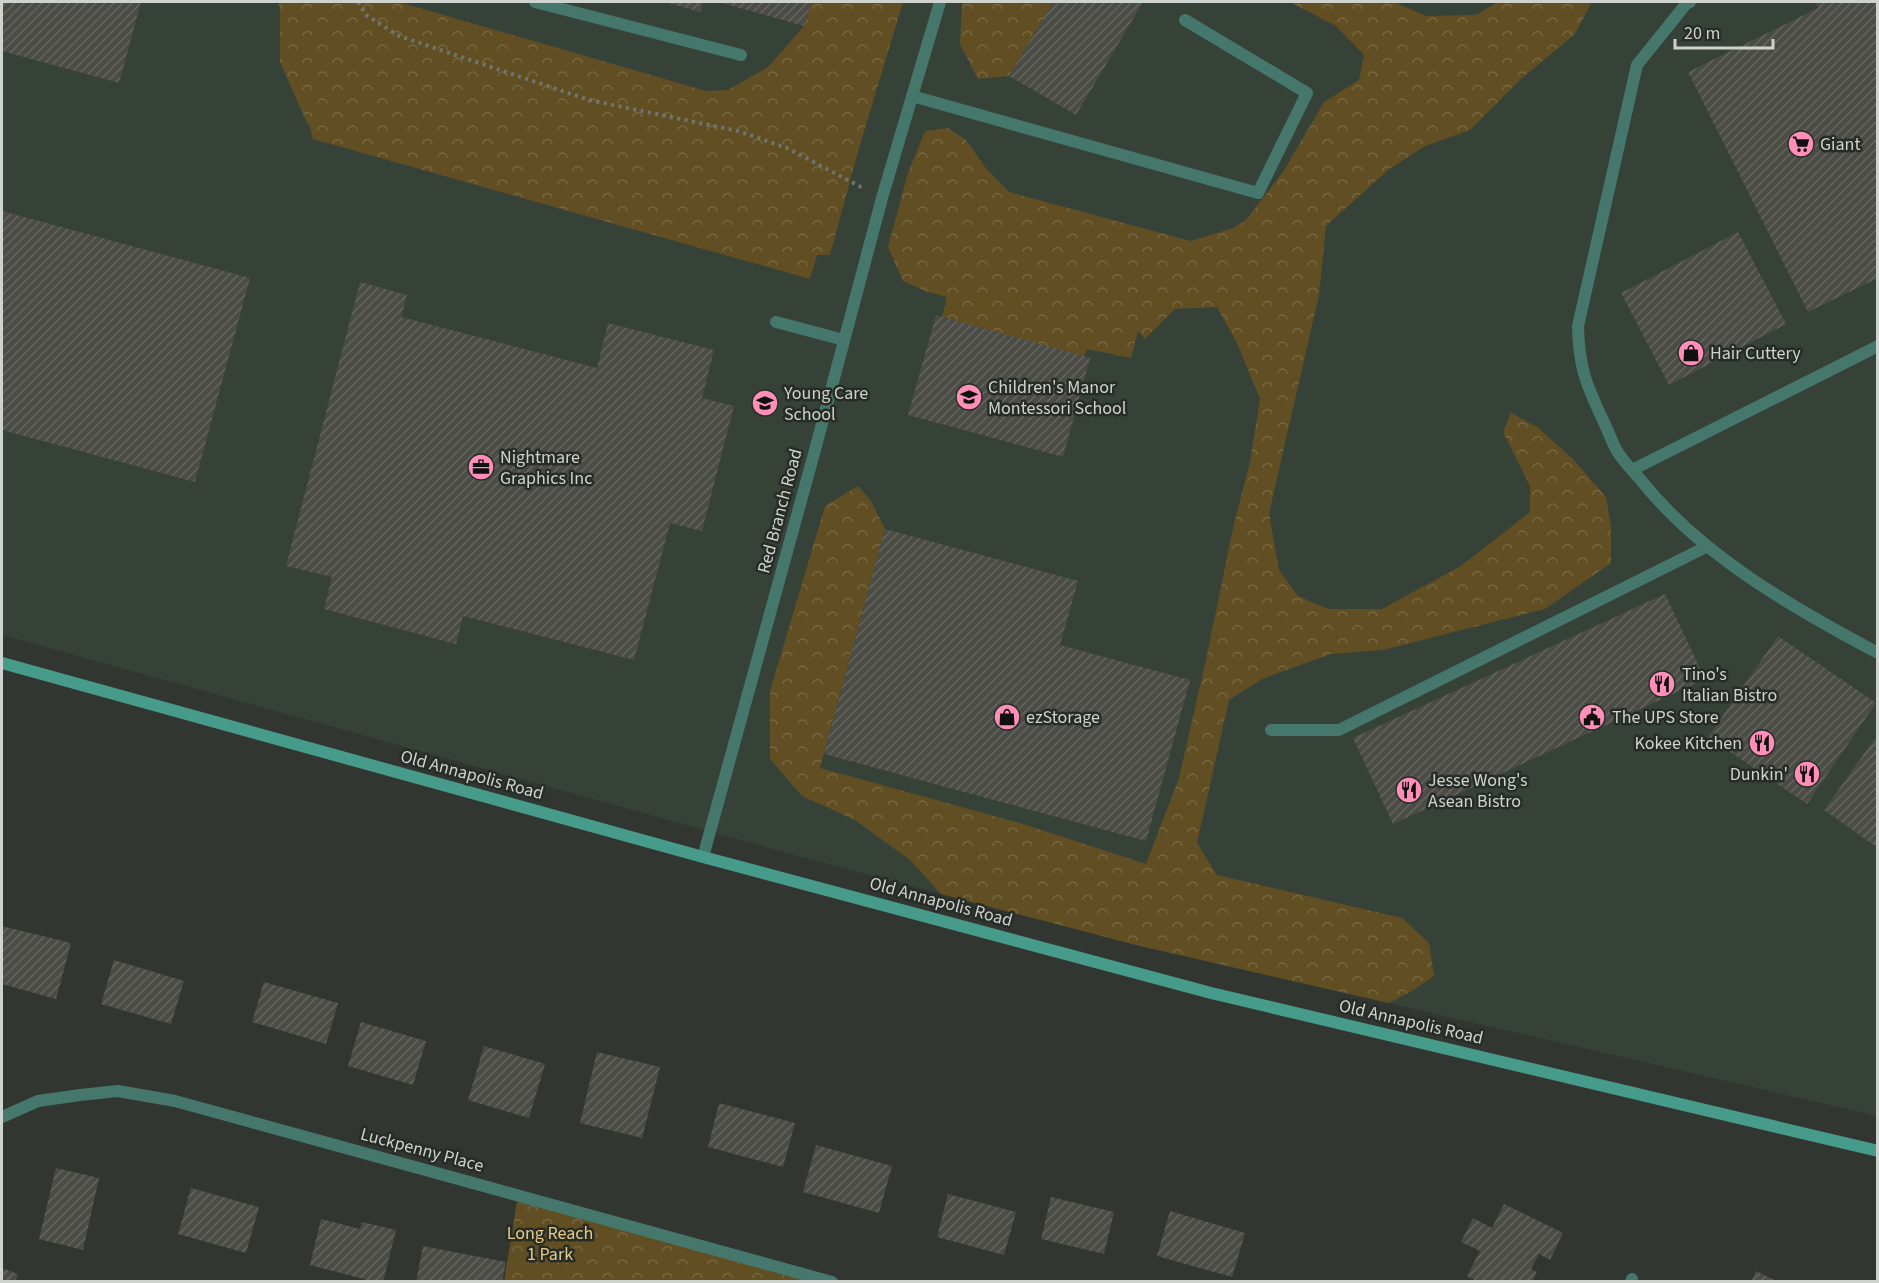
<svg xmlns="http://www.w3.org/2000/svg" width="1879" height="1283" viewBox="0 0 1879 1283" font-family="'Source Sans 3',sans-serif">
<defs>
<pattern id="forest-crowns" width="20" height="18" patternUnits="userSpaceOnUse" patternTransform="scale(1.5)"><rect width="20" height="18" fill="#614f23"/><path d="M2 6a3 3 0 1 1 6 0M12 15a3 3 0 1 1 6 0" fill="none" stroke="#776742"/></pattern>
<pattern id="building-hatch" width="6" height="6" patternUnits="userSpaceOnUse" patternTransform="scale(1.5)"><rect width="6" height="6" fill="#4b4c45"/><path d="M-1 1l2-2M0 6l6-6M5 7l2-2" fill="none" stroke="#64655f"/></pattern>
</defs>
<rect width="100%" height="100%" fill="#313631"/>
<path fill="#364138" d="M2,2h1875v1114l-741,-171 -335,-88 -799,-222z"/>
<path fill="url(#forest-crowns)" d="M278,2h121l307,89 22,-1 40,-23 36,-41 7,-24h92l-46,153 -27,100h-13l-7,24 -497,-140 -4,-15 -2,-1 -27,-61v-54z
M962,2h91l-44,74 -31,3 -18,-35z
M1290,2h104l32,14 50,-1 22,-13h94l-17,32 -54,45 -51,51 -45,16 -37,24 -62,56 -7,69 -50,218 10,57 19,26 30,13h54l79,-43 69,-54v-26l-27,-54 8,-19 26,14 35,31 34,39 5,31v35l-66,46 -162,41 -52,4 -69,25 -33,21 -32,143 20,32 185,43 27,25 5,33 -22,15 -23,12 -253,-58 -195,-51 -31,-34 -55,-40 -53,-24 -32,-37v-68l55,-185 33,-20 13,15 14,28 -65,239 200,55 126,41 33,-86 25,-109 30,-145 16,-62 10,-63 -23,-56 -20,-36 -42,2 -30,30 -7,-8 -7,27 -44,-9 -3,8 -142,-40 5,-20 -22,-6 -22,-10 -15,-34 20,-74 17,-42 23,-3 18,12 19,27 24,25 182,49 42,-13 13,-8 37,-48 41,-70 35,-22 5,-25 -28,-29z
M518,1195l314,87h-328z"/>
<path fill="url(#building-hatch)" d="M2,2h139l-22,81 -117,-32z
M665,2h38l-3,10z
M718,2h93l-7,24z
M1053,2h90l-67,113 -67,-39z
M1815,2h63v276l-70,34 -120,-240 130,-64z
M2,211l248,67 -55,204 -193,-52z
M1738,232l48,92 -117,61 -48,-92z
M360,282l47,13 -6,22 196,51 11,-45 106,27 -12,48 32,8 -32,125 -32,-8 -36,137 -171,-44 -7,28 -132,-35 8,-32 -46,-11z
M936,315l154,43 -27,99 -155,-42z
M885,529l193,52 -18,64 130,35 -44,161 -322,-87z
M1665,594l40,85 -312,145 -40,-86z
M1778,636l98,67 -69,101 -99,-67z
M1878,734v114l-54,-38z
M2,926l69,17 -15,56 -54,-15z
M114,960l70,21 -13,43 -70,-20z
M264,982l74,21 -12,41 -74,-22z
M361,1022l65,19 -13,44 -65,-19z
M484,1046l61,18 -16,54 -61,-18z
M597,1052l63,15 -18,71 -62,-15z
M719,1103l76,20 -12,44 -75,-20z
M816,1145l76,21 -13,47 -76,-21z
M56,1168l43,10 -16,72 -44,-11z
M191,1188l68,19 -13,46 -68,-19z
M948,1194l68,18 -12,43 -67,-18z
M1051,1197l63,15 -10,42 -63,-15z
M1504,1204l59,29 -13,27 -11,-6 -8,15 6,3 -5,10h-53l-12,-6 13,-25 -19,-9 12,-24 19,10z
M1170,1211l75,22 -13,44 -75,-21z
M321,1219l39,10 2,-7 34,8 -13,52h-8l-65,-17z
M423,1246l83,16 -4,20h-86z
M2,1268l16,6 -3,8h-13z
M1756,1271l22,11h-27z"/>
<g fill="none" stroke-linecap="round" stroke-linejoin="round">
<path stroke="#707570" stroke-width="4" stroke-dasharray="3 4.5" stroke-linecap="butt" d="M358,2l8,13 33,21 190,64 149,31 49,17 76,40"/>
<path stroke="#45776c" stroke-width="12" d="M535,2l206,53
M1690,2l-4,2 -49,61 -59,261c1,40 7,56 24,92 5,10 9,22 15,33 6,10 15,19 23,28 60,76 153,129 238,174
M912,96l346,97 49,-100 -122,-73
M776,322l68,18
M1632,470l246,-124
M1271,730h68l367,-183"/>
<path stroke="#45776c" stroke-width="12" d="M703,857l112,-407 67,-252 58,-196
M2,1117l36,-16 42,-6 38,-4 57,10 657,181
M1631,1282l1,-3"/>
<path stroke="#479b8a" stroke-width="12" d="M2,663l701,194 508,136 667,158"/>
</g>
<defs>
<symbol id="supermarket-disc" viewBox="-11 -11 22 22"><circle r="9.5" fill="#ff8eb9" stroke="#272c27"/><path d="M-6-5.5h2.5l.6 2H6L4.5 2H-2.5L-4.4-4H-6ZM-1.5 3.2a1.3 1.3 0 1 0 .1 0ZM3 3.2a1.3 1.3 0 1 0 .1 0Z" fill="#111"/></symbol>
<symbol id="shop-disc" viewBox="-11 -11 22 22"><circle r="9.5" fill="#ff8eb9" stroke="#272c27"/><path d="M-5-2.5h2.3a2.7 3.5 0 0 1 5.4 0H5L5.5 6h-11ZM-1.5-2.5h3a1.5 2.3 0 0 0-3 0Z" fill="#111"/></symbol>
<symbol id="school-disc" viewBox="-11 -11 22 22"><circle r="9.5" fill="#ff8eb9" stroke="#272c27"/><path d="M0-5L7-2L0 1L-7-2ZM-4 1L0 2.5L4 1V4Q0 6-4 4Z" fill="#111"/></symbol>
<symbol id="office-disc" viewBox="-11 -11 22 22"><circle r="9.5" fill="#ff8eb9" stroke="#272c27"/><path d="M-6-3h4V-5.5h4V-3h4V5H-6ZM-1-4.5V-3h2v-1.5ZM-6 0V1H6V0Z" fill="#111"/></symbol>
<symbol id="restaurant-disc" viewBox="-11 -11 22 22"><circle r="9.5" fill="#ff8eb9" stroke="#272c27"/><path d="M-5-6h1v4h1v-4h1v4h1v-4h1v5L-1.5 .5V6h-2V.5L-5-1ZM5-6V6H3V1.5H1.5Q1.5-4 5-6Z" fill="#111"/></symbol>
<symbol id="civic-disc" viewBox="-11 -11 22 22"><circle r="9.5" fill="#ff8eb9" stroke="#272c27"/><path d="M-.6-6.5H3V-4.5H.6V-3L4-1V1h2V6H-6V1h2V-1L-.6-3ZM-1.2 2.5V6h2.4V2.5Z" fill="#111"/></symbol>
</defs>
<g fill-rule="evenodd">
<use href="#supermarket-disc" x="1786" y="129" width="30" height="30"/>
<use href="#shop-disc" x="1676" y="338" width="30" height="30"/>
<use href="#school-disc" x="954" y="382" width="30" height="30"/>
<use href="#school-disc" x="750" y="388" width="30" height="30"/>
<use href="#office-disc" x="466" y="452" width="30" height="30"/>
<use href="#restaurant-disc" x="1647" y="669" width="30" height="30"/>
<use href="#shop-disc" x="992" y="702" width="30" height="30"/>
<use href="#civic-disc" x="1577" y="702" width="30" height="30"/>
<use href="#restaurant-disc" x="1747" y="728" width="30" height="30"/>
<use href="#restaurant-disc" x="1792" y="759" width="30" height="30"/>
<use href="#restaurant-disc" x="1394" y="775" width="30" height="30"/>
</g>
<g text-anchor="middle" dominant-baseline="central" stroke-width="5" stroke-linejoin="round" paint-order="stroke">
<g font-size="18" fill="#cfd3cf" stroke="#272c27" text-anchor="start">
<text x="1820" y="144">Giant</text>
<text x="1710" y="353">Hair Cuttery</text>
<text x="988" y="387">Children's Manor<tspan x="988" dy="21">Montessori School</tspan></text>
<text x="784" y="393">Young Care<tspan x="784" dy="21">School</tspan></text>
<text x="500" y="457">Nightmare<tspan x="500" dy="21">Graphics Inc</tspan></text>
<text x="1682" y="674">Tino's<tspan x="1682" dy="21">Italian Bistro</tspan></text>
<text x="1026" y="717">ezStorage</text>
<text x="1612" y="717">The UPS Store</text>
<text x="1742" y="743" text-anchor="end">Kokee Kitchen</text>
<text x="1788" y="774" text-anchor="end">Dunkin'</text>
<text x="1428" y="780">Jesse Wong's<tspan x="1428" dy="21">Asean Bistro</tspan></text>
</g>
<g font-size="18" fill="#cfd3cf" stroke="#272c27">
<text transform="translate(780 511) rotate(-75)">Red Branch Road</text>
<text transform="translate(472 775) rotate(15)">Old Annapolis Road</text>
<text transform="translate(941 902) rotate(15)">Old Annapolis Road</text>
<text transform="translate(1411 1022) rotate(13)">Old Annapolis Road</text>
<text transform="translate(422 1150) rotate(15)">Luckpenny Place</text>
</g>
<g font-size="18" fill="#e8ca83" stroke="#272c27">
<text x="550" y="1233">Long Reach<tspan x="550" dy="21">1 Park</tspan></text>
</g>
</g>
<rect width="1879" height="1283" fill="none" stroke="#cfd3cf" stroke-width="6"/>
<path d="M1675 39v9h98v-9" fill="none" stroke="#cfd3cf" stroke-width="3"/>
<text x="1684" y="39" font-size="18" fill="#cfd3cf" stroke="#272c27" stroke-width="4.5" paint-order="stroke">20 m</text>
</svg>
